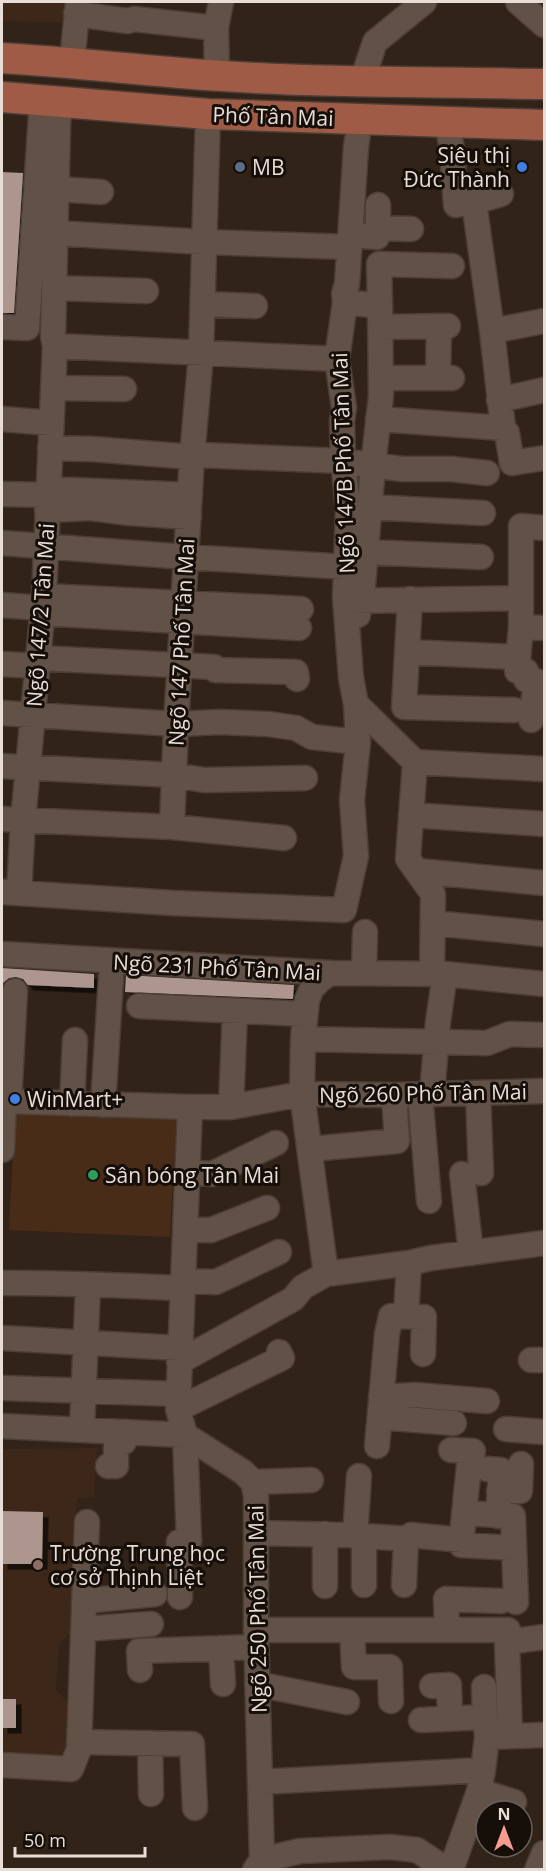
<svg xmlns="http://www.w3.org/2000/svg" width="546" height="1871" viewBox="0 0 546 1871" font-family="'Open Sans',sans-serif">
<defs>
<filter id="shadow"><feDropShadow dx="5.5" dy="5.5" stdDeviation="0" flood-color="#0009"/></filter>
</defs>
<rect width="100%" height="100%" fill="#322319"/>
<path fill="#3c2719" d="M2,2h73l-4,21 -69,-2z
M97,1448l-3,49 -17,1 -6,134 -12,12 -3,46 14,15v46l-12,9 -56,-6v-305z"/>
<path fill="#492c18" d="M15,1112l161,7 -6,118 -161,-7z"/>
<path fill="#ac968e" filter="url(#shadow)" d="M2,172l21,1 -9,140h-12z
M2,968l92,6v14l-66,-3 -5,-6 -7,-2 -7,1 -7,6z
M126,975l168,10 -1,13v1l-168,-7z
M2,1511l41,1 -1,52h-40z
M2,1699h14v29h-14z"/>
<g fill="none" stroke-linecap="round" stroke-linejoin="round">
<defs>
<path id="minor" d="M518,2l26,23
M76,14l52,7 6,-2 82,9
M72,62l6,-60
M217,76l-1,-48 5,-26
M362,81l13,-39 49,-40
M447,123l5,26 4,56 18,-3 18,129
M57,189l44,3
M474,202l27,-8
M378,205v23
M55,233l149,9 145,5
M351,235l26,2 1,-9 33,1
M54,288l92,3
M345,302l35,4 1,90 -8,70 -10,119 -5,30
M203,304l52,2
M380,306l-1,-42 73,2
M2,327l25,1 15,-228
M380,327l68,-1
M55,346l282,13
M381,378h71
M438,378l1,-51
M53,388l71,1
M499,400l45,-10
M2,419l49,4
M378,419l125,9 -11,-97 52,-10
M507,433l5,30 32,-5
M50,448l42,1 100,8 7,-2 144,6 59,8h49l36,4
M48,489l142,6
M2,494l46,1
M369,507l114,6
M47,510l44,-2 39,5 59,4
M544,528l-23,-2v101l23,1
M2,543l184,14 161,10
M366,552l115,5
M44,596l257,13
M410,599l-6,108 110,3
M346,601l174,-3
M2,605l40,3
M42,613l257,15
M521,627l-4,44h9v9l10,1 -5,39
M407,652l111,5
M39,658l175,9 1,3 81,2 1,7
M2,664l36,2
M356,704l59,58 -7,97 25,35 -1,80
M2,713l174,11 45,-2 47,2 28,4 16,9 46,5
M415,762l129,7
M2,766l171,9 31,5 101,-2
M411,815l133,9
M2,819l170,8 112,11
M172,827l4,-103 16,-267 9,-103 7,-240
M418,871l126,12
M2,892l171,11 171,7 12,-54 -4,-56 6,-58 -2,-38 -5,-26 -6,-81 3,-88 -5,-48 -1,-40 2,-13 -7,-49 8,-57 -1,-8 3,-10 9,-137 4,-27
M19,893l4,-73 21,-224 11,-250 -2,-10 5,-211 2,-24
M433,923l111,11
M2,954l329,19 114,1 99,10
M364,973l1,-41
M139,1006l166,8
M303,1039l184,4 23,-9 34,1
M478,1093l3,80
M420,1094l9,107
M432,1094l6,-72 7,-48
M2,1101l188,6h41l71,-13 92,1 150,-4
M9,1101l6,-110
M72,1104l3,-64
M103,1105l9,-143
M190,1107l-12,302 7,26 58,37 10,10 3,14v134l6,230
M231,1107l4,-96
M311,1149l86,-8 -3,-46
M2,1150l2,-49
M188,1172l24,2 64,-31
M462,1174l9,79
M186,1230h25l56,-22
M326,1274l-24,-180 1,-55 4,-39 5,-12 9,-9 10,-6
M184,1281l32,1 63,-30
M2,1283c60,-1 121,3 181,5
M406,1316l3,-53
M2,1338l177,10
M531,1360h13
M179,1362l114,-63 10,-12 23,-13 83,-11 22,-5 113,-15
M2,1388l176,6
M381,1397l34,-2 72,6
M178,1409l104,-51 -3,-6
M380,1417l74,6
M2,1426l183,9 4,106 -10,1 1,55
M506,1429l38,3
M82,1430l6,-145
M377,1446l10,-112 4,-18 33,1 -1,37
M451,1450l22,1 -4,14 -8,80 52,3
M108,1466h8v-24h8l1,-10
M487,1469l14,1 -3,46
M253,1482l58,-2
M499,1491h21l1,-27
M464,1513l49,3 3,86
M257,1533l91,2 62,4 1,-4 51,5
M325,1534v52
M355,1536l4,-60
M364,1536v49
M404,1585l2,-46
M84,1601l71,-7
M83,1629l68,-5
M256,1630h252
M352,1630l2,37h36l1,34
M447,1630l-1,-31 55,2
M221,1648l2,36
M140,1670l-1,-19 117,-4
M257,1684l90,18
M432,1686l17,-1 1,33
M484,1687l1,30
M421,1720l64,-3 2,20
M510,1736l-3,-94 37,-5
M79,1742l113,2 3,64
M150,1743l1,51
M2,1765l69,4 8,-20 8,-227
M483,1770l4,-33 57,-2
M260,1782l223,-12 -4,21 -28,79
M479,1791l35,11
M255,1870l7,-10 38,-9 90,-4 27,3 30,20
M537,1870l7,-17"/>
<path id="major" d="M2,58c68,4 136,12 204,17 113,8 226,7 338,9
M2,97l206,17 336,11"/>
</defs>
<use href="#minor" stroke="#4b3e37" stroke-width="27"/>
<use href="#major" stroke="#4b3e37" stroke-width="33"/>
<use href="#minor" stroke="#625146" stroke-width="24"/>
<use href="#major" stroke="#9f5b45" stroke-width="30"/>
</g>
<circle fill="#5c6f8a" stroke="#150e09" stroke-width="2" cx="240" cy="167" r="6"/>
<g fill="#3f7fe0" stroke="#150e09" stroke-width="2">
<circle cx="522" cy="167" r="6"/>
<circle cx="15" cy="1099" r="6"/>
</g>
<circle fill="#2e9e5b" stroke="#150e09" stroke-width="2" cx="93" cy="1175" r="6"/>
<circle fill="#8d6e63" stroke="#150e09" stroke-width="2" cx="38" cy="1565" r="6"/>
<g text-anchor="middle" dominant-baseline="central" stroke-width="6" stroke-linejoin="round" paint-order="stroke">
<g font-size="21" fill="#e8ddd7" stroke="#150e09">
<text transform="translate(273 116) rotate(2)">Phố Tân Mai</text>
<text transform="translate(343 463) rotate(-92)">Ngõ 147B Phố Tân Mai</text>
<text transform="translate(40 615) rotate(-86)">Ngõ 147/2 Tân Mai</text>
<text transform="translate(181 642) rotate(-87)">Ngõ 147 Phố Tân Mai</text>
<text transform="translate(217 967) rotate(3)">Ngõ 231 Phố Tân Mai</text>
<text transform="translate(423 1093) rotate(-1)">Ngõ 260 Phố Tân Mai</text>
<text transform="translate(257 1609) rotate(-91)">Ngõ 250 Phố Tân Mai</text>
</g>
<g font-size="21" fill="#e8ddd7" stroke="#150e09" text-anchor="start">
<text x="510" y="155" text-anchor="end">Siêu thị<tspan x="510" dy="24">Đức Thành</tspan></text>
<text x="252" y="167">MB</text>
<text x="27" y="1099">WinMart+</text>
<text x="105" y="1175">Sân bóng Tân Mai</text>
<text x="50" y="1553">Trường Trung học<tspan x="50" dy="24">cơ sở Thịnh Liệt</tspan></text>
</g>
</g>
<rect width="546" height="1871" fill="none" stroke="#e8ddd7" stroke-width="6"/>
<g transform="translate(504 1829)"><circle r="28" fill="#150e09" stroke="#69615b" stroke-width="1.5"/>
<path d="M0-4.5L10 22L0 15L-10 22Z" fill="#f59c91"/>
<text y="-9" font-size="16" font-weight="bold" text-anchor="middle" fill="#e8ddd7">N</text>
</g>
<path d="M15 1847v9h130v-9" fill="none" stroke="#e8ddd7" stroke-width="3"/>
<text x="24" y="1847" font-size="18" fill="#e8ddd7" stroke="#150e09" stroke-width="4.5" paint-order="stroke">50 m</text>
</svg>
